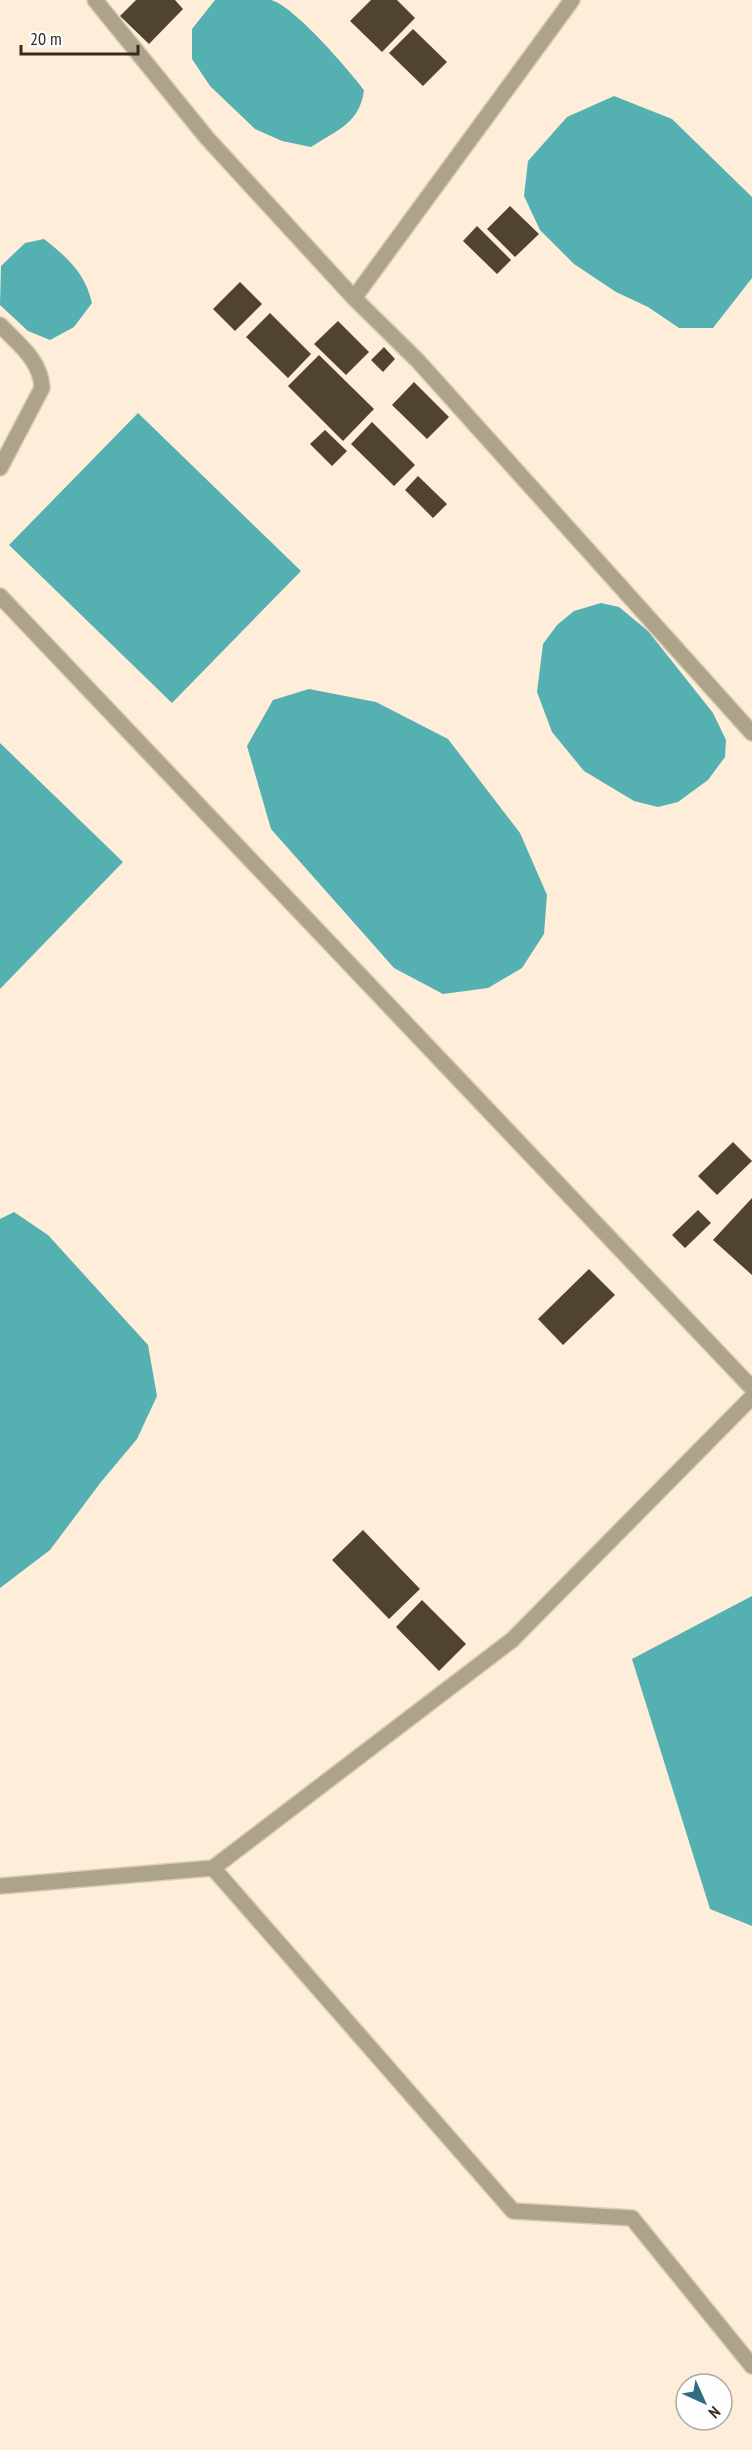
<svg xmlns="http://www.w3.org/2000/svg" width="752" height="2450" viewBox="0 0 752 2450" font-family="'PT Sans Narrow',sans-serif">
<rect width="100%" height="100%" fill="#feeed9"/>
<path fill="#55b0b1" d="M215,0c16,0 40,0 56,0 23,6 77,69 93,90 -4,33 -27,40 -53,57l-29,-6 -27,-12 -45,-43 -18,-27v-30z
M614,96l58,23 80,78v81l-39,50h-34l-31,-21 -32,-15 -42,-28 -34,-34 -16,-34 4,-35 39,-44z
M44,239c24,19 41,34 48,64l-18,24 -24,13 -22,-9 -28,-26 1,-39 24,-23z
M138,413l163,158 -129,132 -163,-158z
M601,603l18,4 29,24 65,82 13,27 -1,17 -17,23 -30,22 -20,5 -24,-6 -50,-30 -32,-39 -15,-40 6,-48 14,-19 17,-14z
M309,689l67,13 72,37 72,94 27,62 -3,39 -22,34 -34,20 -45,6 -49,-26 -123,-139 -24,-83 26,-46z
M0,743l123,119 -123,127z
M14,1212l34,23 100,110 9,51 -20,43 -36,43 -51,68 -50,38v-369z
M752,1596v330l-42,-17 -78,-250z"/>
<path fill="#504332" d="M136,0h39l8,9 -34,35 -29,-28z
M371,0h26l18,18 -33,34 -32,-31z
M413,29l34,33 -24,24 -34,-33z
M510,206l29,28 -24,23 -28,-28z
M477,226l34,34 -14,14 -34,-33z
M240,282l22,22 -27,27 -22,-22z
M270,313l41,41 -23,24 -42,-41z
M338,321l31,31 -23,23 -32,-31z
M384,347l11,12 -12,13 -12,-12z
M319,355l55,54 -31,32 -55,-55z
M414,382l35,35 -22,22 -35,-34z
M372,422l43,43 -21,21 -43,-42z
M325,430l22,21 -15,15 -22,-22z
M418,476l29,28 -14,14 -28,-28z
M733,1142l19,19 -35,34 -19,-19z
M752,1198v77l-39,-35z
M698,1210l13,13 -26,25 -13,-13z
M589,1269l26,26 -52,50 -25,-26z
M363,1530l57,59 -31,30 -57,-59z
M422,1600l44,44 -27,27 -43,-44z"/>
<g fill="none" stroke-linecap="round" stroke-linejoin="round">
<defs>
<path id="street" d="M95,0l112,138 147,160 64,63 334,372
M354,298l218,-298
M0,325c18,19 41,35 42,63l-42,80
M0,596l752,792
M213,1868l299,-228 240,-243
M0,1886l213,-18 300,343 119,7 120,148"/>
</defs>
<use href="#street" stroke="#d9cbb8" stroke-width="18"/>
<use href="#street" stroke="#ada388" stroke-width="15"/>
</g>
<g transform="translate(704 2402) rotate(135)"><circle r="28" fill="#fefefe" stroke="#acaaa7" stroke-width="1.5"/>
<path d="M0-4.5L10 22L0 15L-10 22Z" fill="#2e6d82"/>
<text y="-9" font-size="16" font-weight="bold" text-anchor="middle" fill="#322c24">N</text>
</g>
<path d="M21 45v9h117v-9" fill="none" stroke="#322c24" stroke-width="3"/>
<text x="30" y="45" font-size="18" fill="#322c24" stroke="#fefefe" stroke-width="4.5" paint-order="stroke">20 m</text>
</svg>
